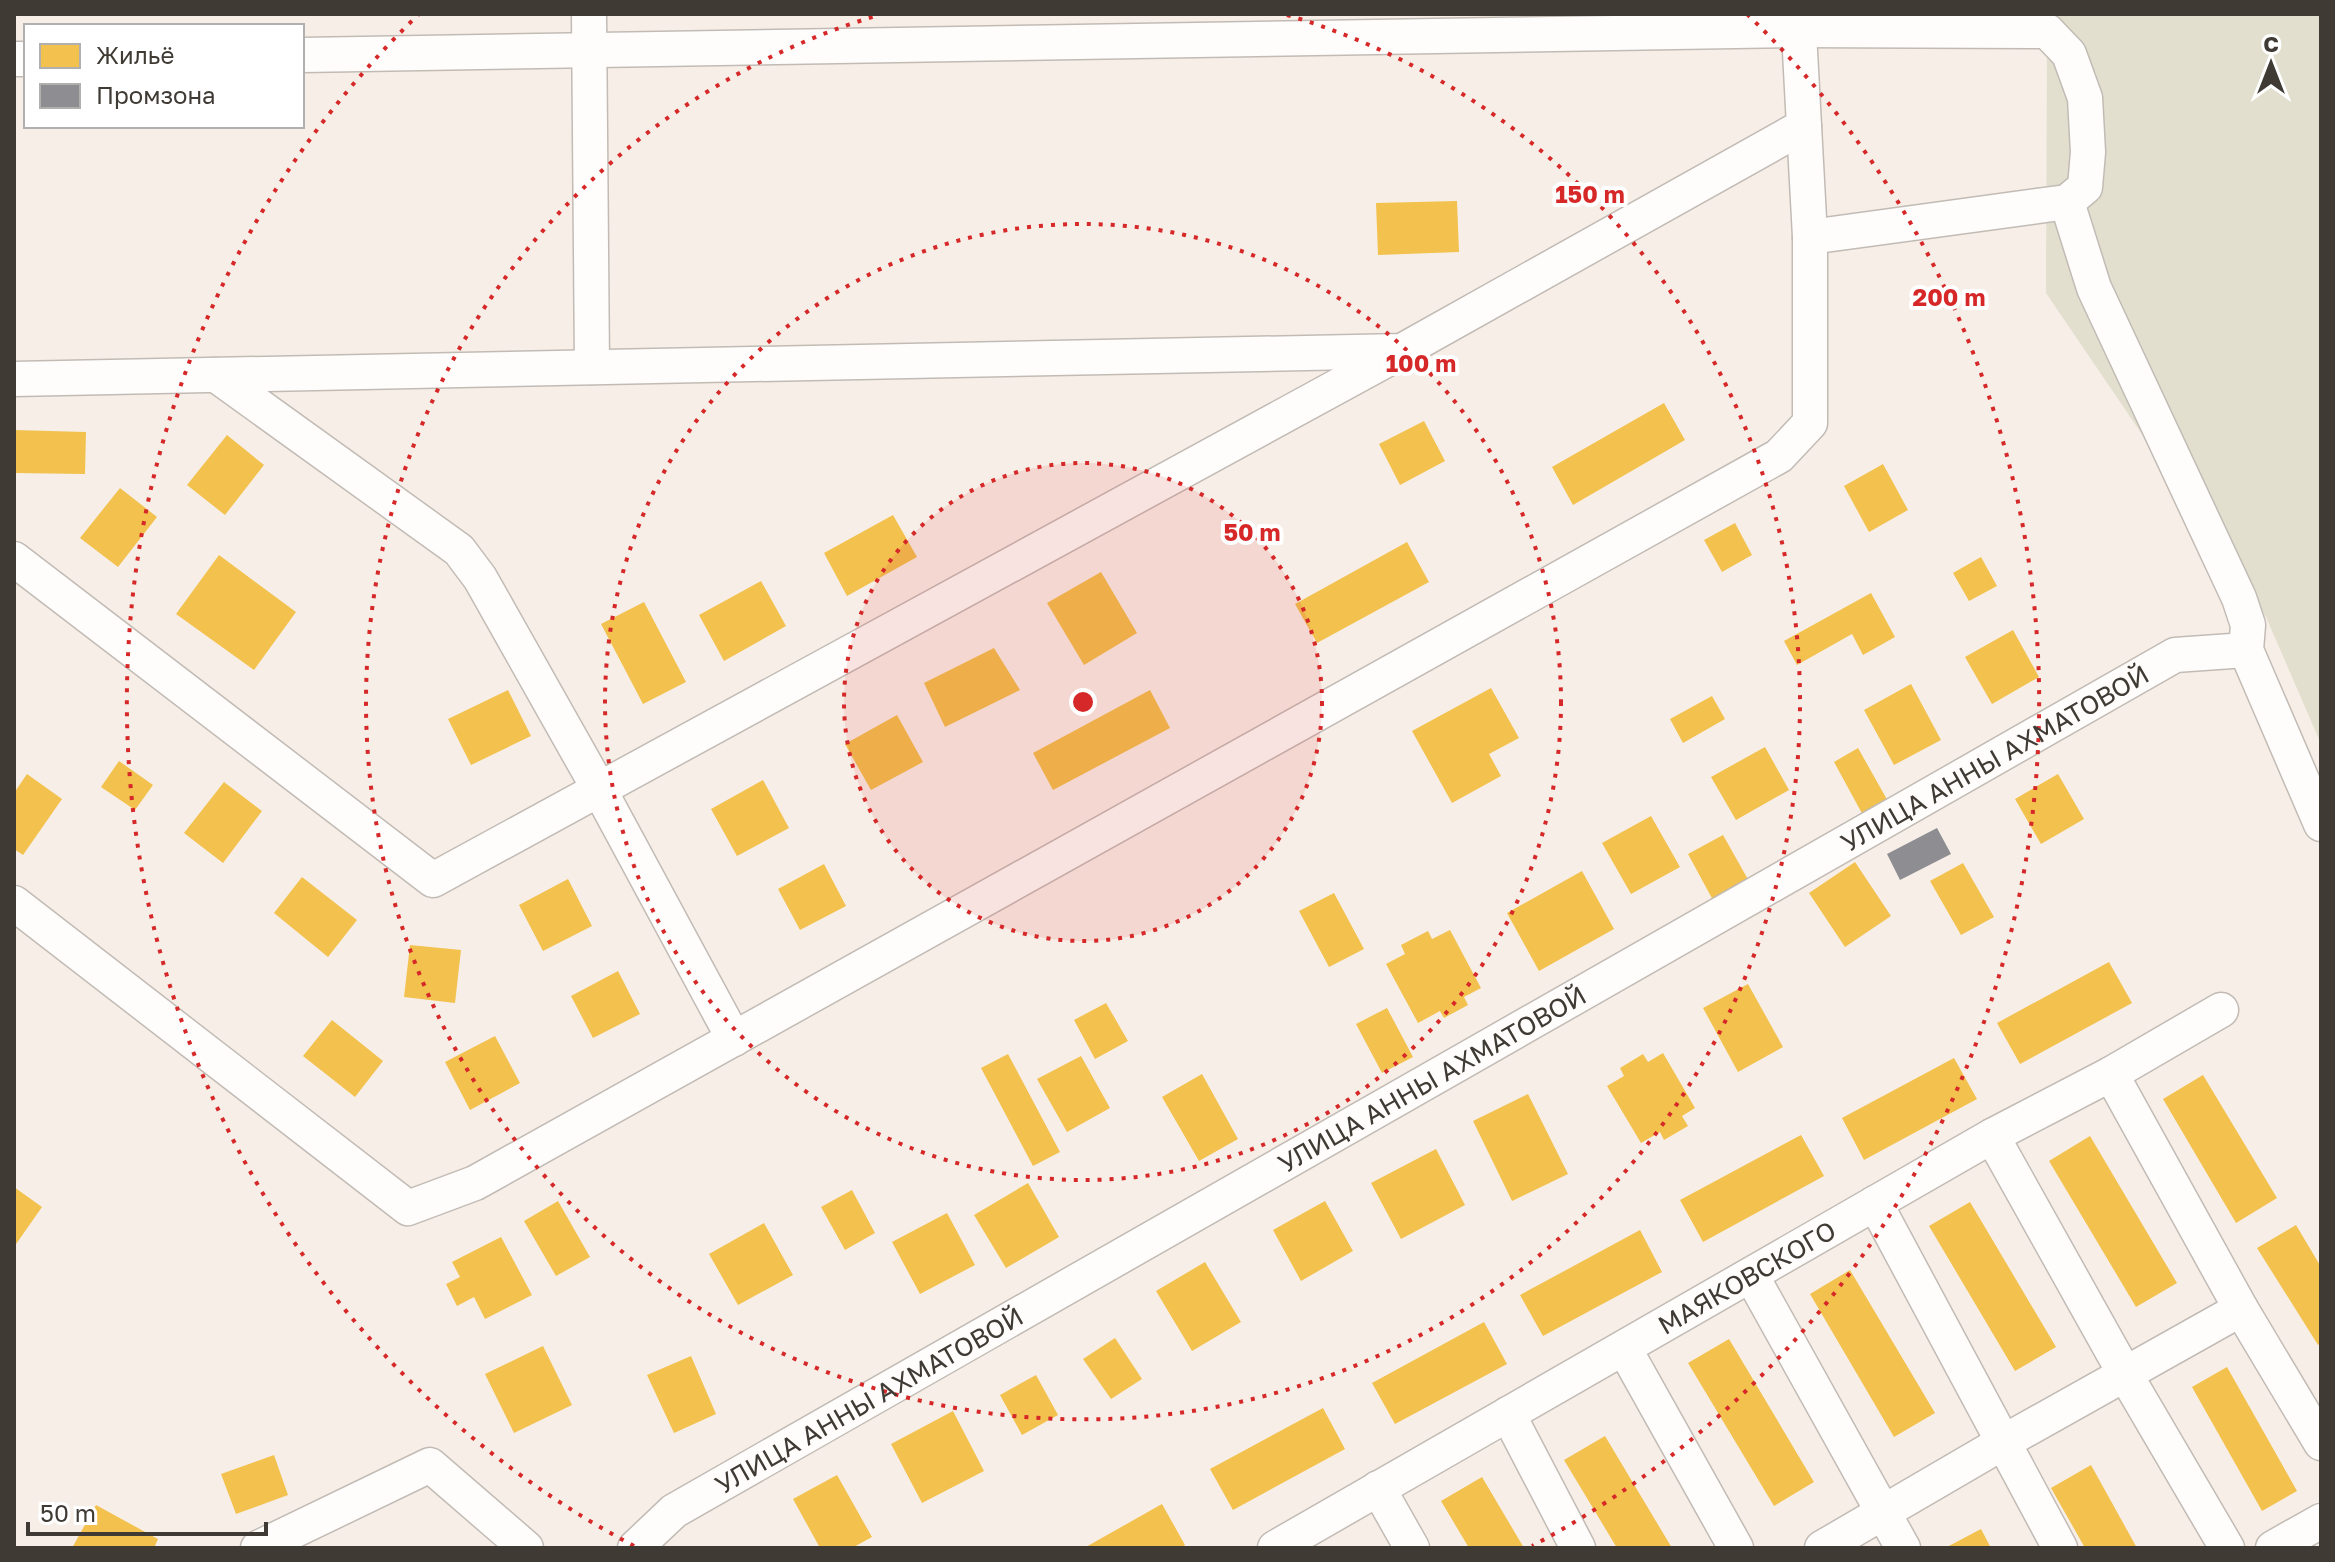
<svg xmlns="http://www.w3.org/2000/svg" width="2335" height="1562" viewBox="0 0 2335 1562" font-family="'Golos Text',sans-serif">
<rect width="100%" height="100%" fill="#f7efe7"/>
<path fill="#e2dfcf" d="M2047,14h274v730l-55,-127 -220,-324z"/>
<path fill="#f2c14e" d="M1457,201l2,51 -81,3 -2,-52z
M1664,403l21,37 -112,65 -21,-38z
M1424,421l21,40 -45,24 -21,-41z
M14,430l72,2 -1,42 -71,-1z
M227,435l37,30 -39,50 -38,-30z
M1883,464l25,46 -39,22 -25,-46z
M120,488l37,29 -39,50 -38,-29z
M893,515l24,42 -70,39 -23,-43z
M1735,523l17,32 -30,17 -18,-32z
M1407,542l22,40 -112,61 -22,-39z
M219,555l77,57 -42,58 -78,-56z
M1981,557l16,29 -28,15 -16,-28z
M1101,572l36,61 -53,32 -37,-62z
M761,581l25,45 -62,35 -25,-46z
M1871,593l24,44 -32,18 -11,-21 -55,31 -13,-24z
M644,602l42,80 -43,22 -42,-80z
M2013,630l26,47 -47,27 -27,-47z
M994,648l26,42 -75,37 -21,-44z
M1911,684l30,56 -47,25 -30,-55z
M1491,688l28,50 -30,16 12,22 -49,27 -40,-72z
M508,690l23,46 -60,29 -23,-46z
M1150,690l20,38 -117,62 -20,-37z
M1712,696l13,23 -42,24 -13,-24z
M897,715l26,47 -52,28 -26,-46z
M1765,747l24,43 -53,30 -25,-43z
M1858,748l31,55 -25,14 -30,-55z
M119,761l34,24 -18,25 -34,-23z
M27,774l35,25 -39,56 -9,-6v-56z
M2058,774l26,45 -43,25 -26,-45z
M763,780l26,48 -52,28 -26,-47z
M224,782l38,29 -39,52 -39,-30z
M1651,816l29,51 -49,27 -29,-51z
M1723,835l27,48 -36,19 -26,-48z
M1855,862l36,54 -46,31 -36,-54z
M1963,863l31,54 -33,18 -31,-54z
M824,864l22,42 -46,24 -22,-41z
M1582,871l32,58 -75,42 -32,-58z
M302,877l55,43 -29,37 -54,-44z
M568,879l24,47 -49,25 -24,-46z
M1334,893l30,56 -35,18 -30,-56z
M1450,930l31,58 -17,9 4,8 -24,13 -4,-7 -22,12 -32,-59 19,-10 -4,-9 27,-14 4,8z
M410,945l51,5 -6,53 -51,-6z
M2109,962l23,41 -112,61 -23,-41z
M618,971l22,43 -47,24 -22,-42z
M1748,984l35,63 -45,25 -35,-64z
M1106,1003l22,38 -33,18 -21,-39z
M1387,1008l26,49 -31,16 -26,-49z
M332,1020l51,41 -28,36 -52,-41z
M495,1036l25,47 -50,27 -25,-48z
M1663,1053l32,55 -13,8 6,10 -24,14 -4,-8 -19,11 -34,-57 17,-10 -4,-8 23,-14 5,8z
M1008,1054l52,98 -27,14 -52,-98z
M1081,1056l29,52 -43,24 -30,-53z
M1954,1058l23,41 -113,61 -22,-42z
M1202,1074l36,65 -39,22 -37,-64z
M2203,1075l74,123 -41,25 -73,-124z
M1528,1094l40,80 -56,27 -39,-80z
M1801,1135l23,41 -121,66 -23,-42z
M2090,1136l87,147 -41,24 -87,-146z
M1436,1149l29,56 -64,34 -30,-56z
M1028,1183l31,54 -53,31 -32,-53z
M14,1187l28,20 -28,40z
M852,1190l23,43 -30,17 -24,-43z
M558,1201l32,56 -34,19 -32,-55z
M1325,1201l28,50 -52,30 -28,-51z
M1970,1202l86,145 -41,24 -86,-145z
M947,1213l28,52 -55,29 -28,-52z
M764,1223l29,52 -55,30 -29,-51z
M2296,1225l25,42v76l-3,2 -61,-97z
M1640,1230l22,42 -119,64 -23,-41z
M501,1237l31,58 -47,24 -11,-22 -17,9 -11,-22 14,-7 -8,-15z
M1205,1262l36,60 -49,29 -36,-60z
M1850,1270l85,143 -41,24 -84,-143z
M1484,1322l23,42 -112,60 -23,-41z
M1115,1338l27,41 -31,20 -28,-40z
M1729,1339l85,143 -40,24 -86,-143z
M543,1346l29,59 -58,28 -29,-59z
M691,1356l25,58 -42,19 -27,-58z
M2227,1367l70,124 -35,20 -70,-124z
M1036,1375l22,40 -36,20 -22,-40z
M1323,1408l22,41 -112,61 -23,-41z
M953,1411l31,60 -62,32 -31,-59z
M1605,1436l67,112h-55l-53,-88z
M274,1455l14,40 -52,19 -15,-40z
M2091,1465l46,83h-52l-34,-60z
M837,1475l35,62 -20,11h-32l-27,-49z
M1482,1477l42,71h-55l-28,-47z
M1162,1504l23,41 -5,3h-96z
M96,1505l62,34 -4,9h-82z
M1981,1529l10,19h-46z"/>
<path fill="#8d8d92" d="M1937,828l14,26 -51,26 -13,-26z"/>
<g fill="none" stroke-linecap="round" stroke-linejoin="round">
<defs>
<g id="minor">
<path d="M589,14l3,353"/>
<path d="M302,55l1497,-25 248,1 22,23 16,44 3,54 -3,35 -18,15 -257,35 -6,-111"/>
<path d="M14,59h12"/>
<path d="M2067,202l27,86 145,310 9,27 -2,25 75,174"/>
<path d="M216,375l243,175 21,28 119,211 135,250"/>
<path d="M14,379l1388,-28 402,-225 -6,-112"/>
<path d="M14,559l419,321 962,-525"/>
<path d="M14,903l394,305 67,-25 1304,-727 31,-33v-186"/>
<path d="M2111,1074l130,235 80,134"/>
<path d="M1992,1136l133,238 102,174"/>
<path d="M1875,1203l185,345"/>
<path d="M1751,1275l152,273"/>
<path d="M1624,1348l112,200"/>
<path d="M1508,1414l70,134"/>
<path d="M1378,1488l34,60"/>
<path d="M258,1548l172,-83 96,83"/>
<path id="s1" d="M635,1548l39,-37 1501,-856 71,-5"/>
<path id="s2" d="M1275,1548l717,-412 119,-62 110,-64"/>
<path d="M1822,1548l180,-105 239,-134"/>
<path d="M2273,1548l48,-27"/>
</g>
</defs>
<use href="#minor" stroke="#c2bbb5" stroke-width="37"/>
<use href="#minor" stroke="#fefdfb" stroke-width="34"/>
</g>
<circle cx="1083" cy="702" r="239" fill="#d62828" fill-opacity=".12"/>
<g fill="none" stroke="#d62828" stroke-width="4" stroke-dasharray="4 8">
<circle cx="1083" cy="702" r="239"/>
<circle cx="1083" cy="702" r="478"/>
<path d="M1287 15A717 717 0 1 1 879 15"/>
<path d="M634 1546A956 956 0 0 1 419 14M1747 14A956 956 0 0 1 1532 1546"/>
</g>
<g text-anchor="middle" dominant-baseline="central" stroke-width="8" stroke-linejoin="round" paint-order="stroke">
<g font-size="26" fill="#3f3a34" stroke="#fff">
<text stroke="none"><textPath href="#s1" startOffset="1574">УЛИЦА АННЫ АХМАТОВОЙ</textPath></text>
<text stroke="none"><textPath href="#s1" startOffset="926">УЛИЦА АННЫ АХМАТОВОЙ</textPath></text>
<text stroke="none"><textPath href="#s2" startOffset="544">МАЯКОВСКОГО</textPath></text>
<text stroke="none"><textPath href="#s1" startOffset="278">УЛИЦА АННЫ АХМАТОВОЙ</textPath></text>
</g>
</g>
<circle cx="1083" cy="702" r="12" fill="#d62828" stroke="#fff" stroke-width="4"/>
<g font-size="24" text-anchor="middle" font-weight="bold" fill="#d62828" stroke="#fff" stroke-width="8" stroke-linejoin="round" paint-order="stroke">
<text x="1590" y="203">150 m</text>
<text x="1949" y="306">200 m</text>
<text x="1421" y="372">100 m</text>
<text x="1252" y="541">50 m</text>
</g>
<rect width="2335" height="1562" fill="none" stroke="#3f3a34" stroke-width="32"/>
<rect x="24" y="24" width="280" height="104" fill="#ffffff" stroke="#b2b0ae" stroke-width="2"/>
<rect x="40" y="44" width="40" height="24" fill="#f2c14e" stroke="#b2b0ae" stroke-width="2"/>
<text x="96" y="64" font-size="24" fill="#3f3a34">Жильё</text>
<rect x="40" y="84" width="40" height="24" fill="#8d8d92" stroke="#b2b0ae" stroke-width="2"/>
<text x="96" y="104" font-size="24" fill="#3f3a34">Промзона</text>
<g transform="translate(2271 64)" stroke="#ffffff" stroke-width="6" paint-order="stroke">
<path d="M0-6L14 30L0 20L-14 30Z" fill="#3f3a34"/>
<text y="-12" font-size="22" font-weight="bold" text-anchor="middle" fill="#3f3a34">С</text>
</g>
<path d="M28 1522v12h238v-12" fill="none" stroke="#3f3a34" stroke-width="4"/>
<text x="40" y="1522" font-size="24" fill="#3f3a34" stroke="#ffffff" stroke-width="6" paint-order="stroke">50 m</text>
</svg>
